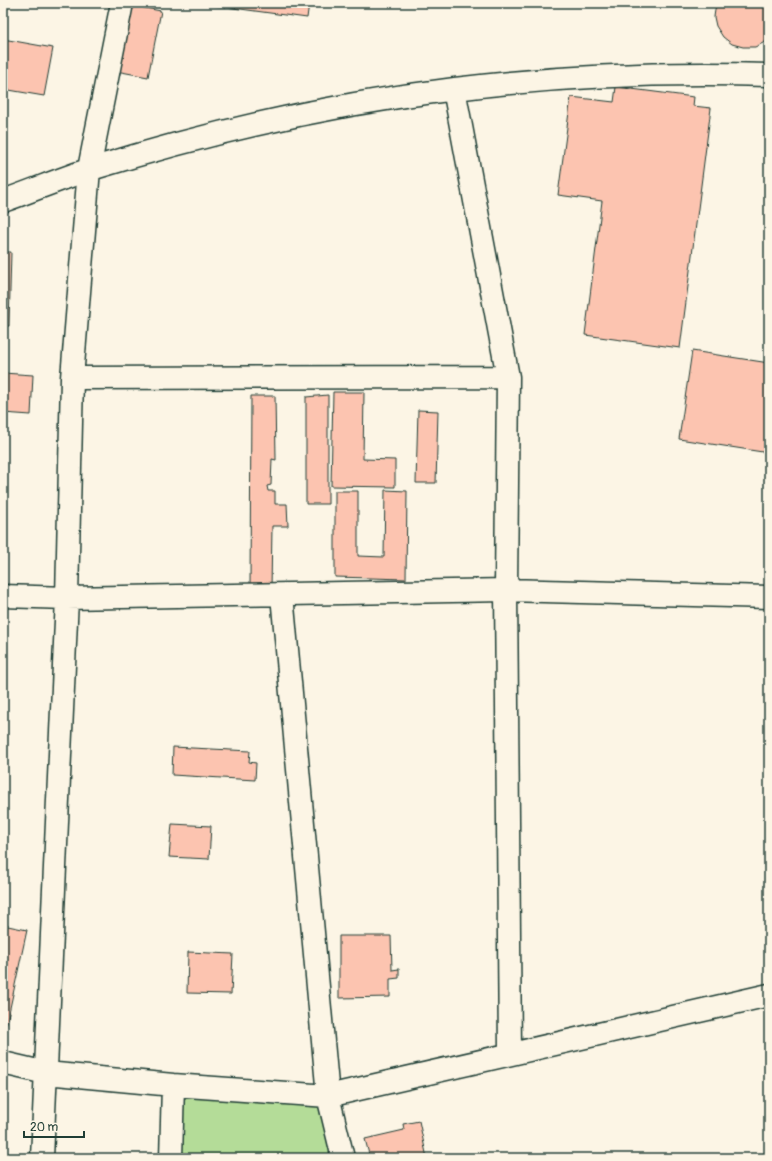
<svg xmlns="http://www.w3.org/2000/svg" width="772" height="1161" viewBox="0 0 772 1161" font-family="Pangolin,sans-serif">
<rect width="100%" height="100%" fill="#fcf5e5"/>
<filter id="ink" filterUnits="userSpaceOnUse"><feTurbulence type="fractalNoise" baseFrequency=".025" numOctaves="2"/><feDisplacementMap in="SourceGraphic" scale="8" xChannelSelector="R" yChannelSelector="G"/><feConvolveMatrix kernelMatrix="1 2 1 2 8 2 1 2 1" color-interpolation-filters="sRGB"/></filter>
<g filter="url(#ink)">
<path fill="#b4dc98" stroke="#6a8c66" d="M173,1085l155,11 15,62h-172z"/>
<path fill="#fcc4b0" stroke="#1f3d34" d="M196,3h113l-2,15z
M716,3h53v37l-14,7h-12l-11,-3 -9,-7 -7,-11 -2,-9z
M129,5l32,6 -13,66 -32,-6z
M3,39l50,9 -9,48 -41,-7z
M616,87l78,10 -1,9 18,2 -31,240 -95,-13 17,-134 -44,-6 13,-98 43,5z
M3,252h8l-2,74h-6z
M692,351l77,12v90l-90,-14z
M3,373l30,2 -2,40 -28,-2z
M333,392h31l-1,67 32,1v27l-64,-1z
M328,395v109h-22v-107z
M251,396h24l1,64 -4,-1 -1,26 -4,1 1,5h7v13h12l1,22h-16l-1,64 -21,1z
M418,410l20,1 -2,72h-20z
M385,490l22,1 -1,88 -71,-2v-86h23v65l26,1z
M173,747l77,4 -1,11 7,1 -1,17 -83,-5z
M172,824l39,2 -2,33 -40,-2z
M3,925l24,5 -24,110z
M339,936h52l1,34 7,-1v9l-9,1v18l-51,1z
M188,952l45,2 -2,40 -44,-1z
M419,1121l8,37h-57l-5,-19 39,-9 -1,-6z"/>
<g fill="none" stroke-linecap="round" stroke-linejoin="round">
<defs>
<path id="minor" d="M454,89l54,288 -2,213 4,463
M3,201c29,-10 59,-23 88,-32 119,-37 241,-65 364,-80 104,-13 209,-17 314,-14
M72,378l436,-1
M282,595l46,501 15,62
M3,596l64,2 439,-8 263,7
M3,1063l43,10 127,12 155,11 441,-101
M42,1158l25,-560 5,-220 17,-209 33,-166
M171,1158l2,-73"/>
</defs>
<use href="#minor" stroke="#1f3d34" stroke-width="25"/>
<use href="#minor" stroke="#fcf5e5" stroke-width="22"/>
</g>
</g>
<rect width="772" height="1161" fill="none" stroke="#fcf5e5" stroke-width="16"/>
<rect x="8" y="8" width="756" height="1145" fill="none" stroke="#1f3d34" stroke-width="1.5" filter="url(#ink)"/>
<path d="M24 1131v6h60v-6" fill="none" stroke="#1f3d34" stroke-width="2"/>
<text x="30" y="1131" font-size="12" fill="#1f3d34" stroke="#fcf5e5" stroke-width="3" paint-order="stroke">20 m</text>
</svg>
